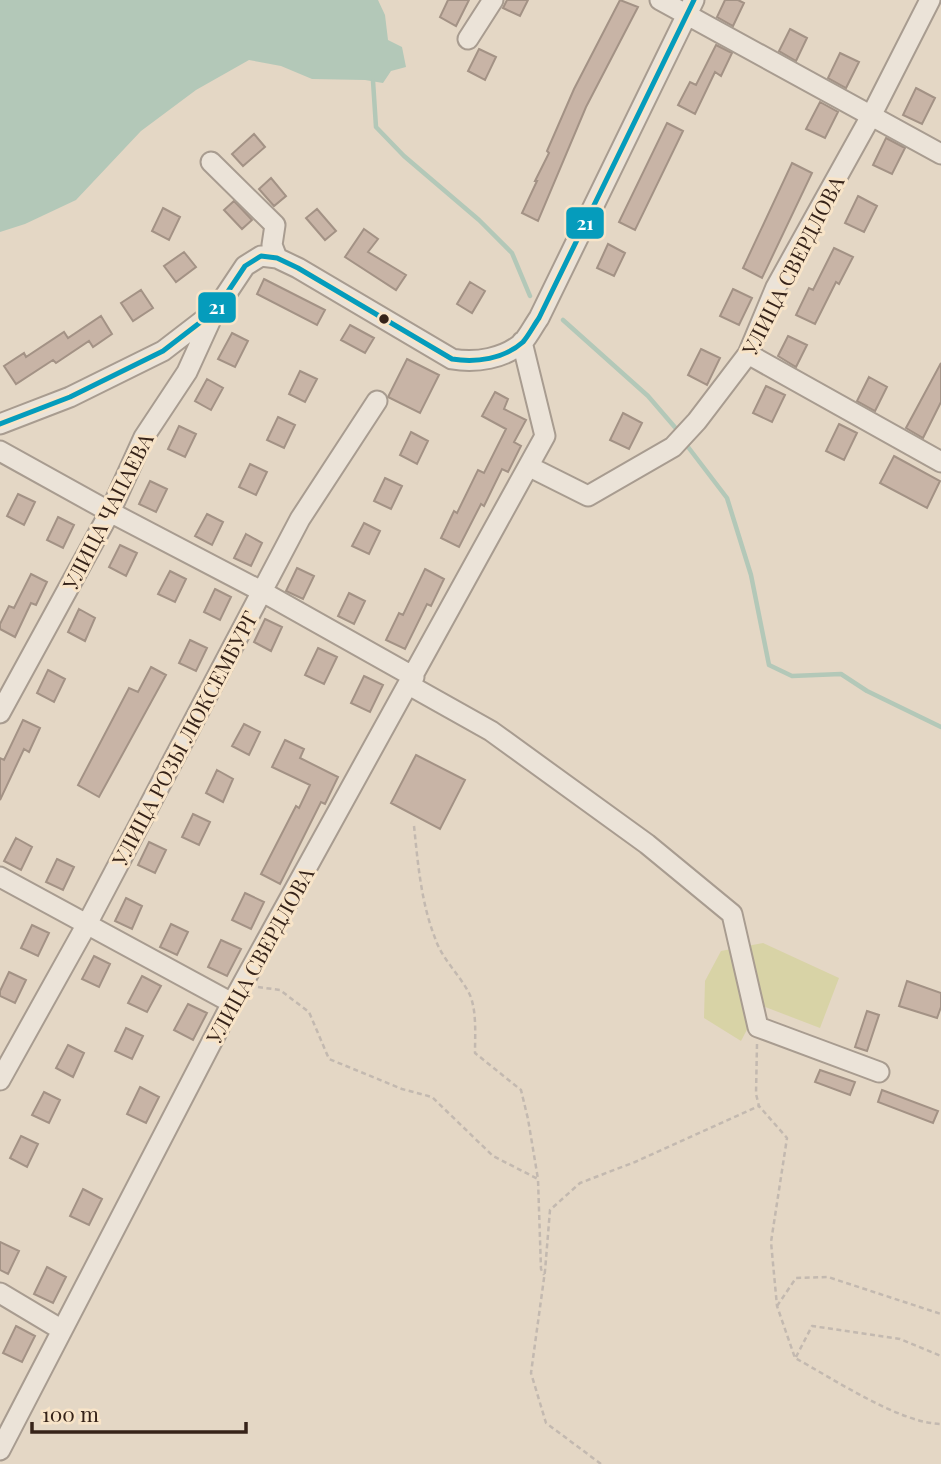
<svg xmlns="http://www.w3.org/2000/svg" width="941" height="1464" viewBox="0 0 941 1464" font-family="'Playfair Display',serif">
<rect width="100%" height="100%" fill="#e4d7c5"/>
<path fill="#d8d3a6" d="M763,943l76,35 -19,50 -60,-23 -19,36 -37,-23 1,-37 16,-30z"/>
<path fill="#b3c8b8" d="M0,0h378l7,15 3,25 14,7 4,20 -15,4 -8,12 -18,-3 -53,-1 -31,-13 -32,-6 -53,30 -55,41 -65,69 -51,24 -25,8z"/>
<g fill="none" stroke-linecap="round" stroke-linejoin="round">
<path stroke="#b3c8b8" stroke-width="4.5" d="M373,81l3,46 28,29 75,64 33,33 18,43
M563,320l85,76 31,36
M685,443l42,55 24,77 18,90 23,11 49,-2 26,17 74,36"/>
</g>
<path fill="#c8b4a6" stroke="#a39285" stroke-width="2" d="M448,0h21l-13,26 -16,-9z
M507,0h21l-8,16 -17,-8z
M620,0l18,7 -52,100 -48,114 -16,-8 15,-32h-2l14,-28 -2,-2 27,-62z
M725,0h13l6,3 -11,23 -16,-9z
M790,29l17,9 -11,23 -17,-10z
M716,45l16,8 -11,23 -6,-4 -20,42 -17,-9 12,-23 6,3z
M479,49l17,8 -11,23 -17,-9z
M840,53l19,9 -13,26 -18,-10z
M916,88l19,10 -13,26 -19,-9z
M820,102l18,10 -13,26 -19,-9z
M667,123l16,8 -48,99 -16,-8z
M254,134l11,13 -22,19 -11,-12z
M886,138l19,10 -13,26 -19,-9z
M792,163l20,10 -50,105 -19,-10z
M271,178l15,18 -12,10 -15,-17z
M858,196l19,10 -13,26 -19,-9z
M234,201l18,19 -10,9 -18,-19z
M163,208l17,9 -11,23 -17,-9z
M317,209l19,22 -11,9 -19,-22z
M364,229l14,10 -10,13 38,23 -10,15 -51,-33z
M608,244l17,9 -11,23 -17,-8z
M834,248l19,9 -14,27 -3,-2 -21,42 -19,-9 13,-27 4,2z
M184,252l12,15 -20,15 -12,-16z
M264,279l61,31 -8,15 -60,-31z
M470,282l15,9 -13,22 -15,-9z
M733,289l19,9 -13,27 -19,-9z
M141,290l12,18 -20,13 -12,-18z
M101,316l11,18 -19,13 -4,-6 -33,22 -3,-3 -37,24 -12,-18 20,-13 2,4 38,-25 4,6z
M350,325l24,13 -9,15 -24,-13z
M232,333l16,8 -13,26 -17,-8z
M788,336l19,9 -11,22 -18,-11z
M701,349l19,9 -13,27 -19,-10z
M407,359l32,16 -19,38 -32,-16z
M941,363v39l-18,36 -17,-10z
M300,371l17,8 -12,23 -16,-8z
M869,377l18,10 -12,24 -18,-10z
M207,379l16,9 -12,22 -16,-9z
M766,386l19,9 -13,27 -19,-9z
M495,392l13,7 -4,10 22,11 -12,22 7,4 -13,26 -6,-3 -18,37 -3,-2 -22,43 -18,-9 13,-27 3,2 21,-43 6,3 22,-44 -24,-13z
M623,413l19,10 -13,26 -19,-9z
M278,417l17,8 -11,23 -17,-8z
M839,424l18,9 -13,27 -18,-9z
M179,426l17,8 -11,23 -17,-8z
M411,432l17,9 -11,23 -17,-9z
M894,456l46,25 -13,27 -47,-25z
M250,464l17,8 -11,23 -17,-8z
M385,478l17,8 -11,23 -17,-8z
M150,481l17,8 -11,23 -17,-8z
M18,494l17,8 -11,23 -17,-9z
M207,514l16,8 -11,23 -17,-9z
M58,517l16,8 -11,23 -16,-8z
M364,523l16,8 -11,23 -17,-8z
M246,534l16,9 -11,23 -17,-8z
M120,545l17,8 -11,23 -17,-9z
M297,568l17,8 -11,23 -17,-8z
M425,569l19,10 -13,27 -4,-2 -22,45 -19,-9 13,-27 4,2z
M170,571l16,8 -11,23 -17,-8z
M31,574l16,8 -11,23 -5,-2 -16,34 -15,-8v-5l9,-18 5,2z
M215,589l16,8 -11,23 -16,-8z
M349,593l16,8 -11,23 -16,-8z
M79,609l16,9 -10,23 -17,-9z
M265,619l17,8 -11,24 -17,-9z
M190,640l17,8 -11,23 -17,-8z
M318,648l19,9 -13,27 -19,-9z
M151,667l15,8 -67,122 -21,-12 51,-97 9,4z
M48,670l17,9 -11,23 -17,-9z
M364,676l19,9 -13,27 -19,-9z
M23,720l17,8 -11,24 -5,-3 -24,51v-42l4,2z
M244,724l16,8 -11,23 -17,-9z
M285,740l19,9 -4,9 38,19 -13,27 -4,-2 -41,82 -19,-10 35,-68 3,2 11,-23 -38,-18z
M416,755l49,25 -25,49 -49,-26z
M217,770l16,9 -10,23 -17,-9z
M193,814l17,8 -11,23 -17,-8z
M16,838l16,9 -11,23 -17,-9z
M149,842l17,8 -11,23 -17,-8z
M57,859l17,8 -11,23 -17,-8z
M245,893l19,9 -13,27 -19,-9z
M126,898l16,8 -10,23 -17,-8z
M171,924l17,8 -11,23 -17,-8z
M32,925l17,8 -11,23 -17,-8z
M221,940l20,9 -14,27 -19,-9z
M94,956l16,8 -11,23 -17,-8z
M9,972l17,8 -11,23 -15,-7v-5z
M142,976l19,10 -14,26 -19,-9z
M907,981l34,12v14l-4,11 -38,-12z
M188,1004l19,9 -14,27 -19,-10z
M867,1011l12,4 -12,36 -12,-4z
M126,1028l17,8 -11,23 -17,-8z
M68,1045l16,8 -11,24 -17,-9z
M820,1070l35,12 -5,13 -35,-13z
M140,1087l19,10 -13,26 -19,-9z
M882,1090l56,21 -5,12 -55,-21z
M44,1092l16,8 -11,23 -17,-8z
M21,1136l17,8 -11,23 -17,-9z
M83,1189l19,10 -13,26 -19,-9z
M0,1242l19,9 -11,23 -8,-4z
M47,1267l19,10 -13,26 -19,-9z
M16,1326l19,10 -13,26 -19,-9z"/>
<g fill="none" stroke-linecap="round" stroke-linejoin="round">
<defs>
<path id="minor" d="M660,0l281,154
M468,39l25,-39
M211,162l64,63 -3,20 5,13
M748,354l193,108
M0,424l70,-27 93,-46 52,-40 30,-45 16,-10 16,2 21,10 154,91c24,4 52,0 71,-17 6,-7 11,-17 16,-24l155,-318
M0,451l110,61 151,79 153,86
M530,467l58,29 85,-49 24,-26 51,-67 28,-67 95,-171 59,-116
M409,685l82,46 156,113 85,70 26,113 121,45
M0,713l110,-201 34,-75 43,-65 26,-57
M0,877l232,126
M0,1080l87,-156 213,-405 77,-118
M0,1293l62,37
M0,1450l232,-447 313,-567 -23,-94"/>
</defs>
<use href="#minor" stroke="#a89c90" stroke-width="23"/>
<path stroke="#c3b9b0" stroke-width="2.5" stroke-dasharray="5 3.5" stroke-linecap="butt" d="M414,826c4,38 7,76 21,112 7,21 24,36 34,55 8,16 6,42 6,60l46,37 7,29 10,60
M258,987l22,3 29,22 20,47 73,30 30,8 61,59 45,23 3,90 3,6
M757,1044l-1,50 3,12 28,32 -16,104 6,64 18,52c39,21 104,65 146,66
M777,1306l19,-28 32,-1 113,37
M796,1357l16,-31 88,13 41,17
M601,1464l-55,-41 -15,-50 14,-102 5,-61 30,-27 55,-21 124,-56"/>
<use href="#minor" stroke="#ebe3d8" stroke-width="19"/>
<defs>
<path id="bus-1" d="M0,424l70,-27 93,-46 52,-40 30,-45 16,-10 16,2 21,10 154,91c24,4 52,0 71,-17 6,-7 11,-17 16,-24l155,-318"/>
</defs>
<use href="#bus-1" stroke="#f8e4c8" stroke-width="10"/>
<use href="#bus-1" stroke="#059cbc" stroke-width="5"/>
</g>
<circle fill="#362319" stroke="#f8e4c8" stroke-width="2.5" cx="384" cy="319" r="6"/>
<g text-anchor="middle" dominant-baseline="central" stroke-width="6" stroke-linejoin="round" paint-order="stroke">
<g font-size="21" fill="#362319" stroke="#f8e4c8">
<text transform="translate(792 265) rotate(-63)">УЛИЦА СВЕРДЛОВА</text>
<text transform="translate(107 511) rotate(-63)">УЛИЦА ЧАПАЕВА</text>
<text transform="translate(184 738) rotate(-62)">УЛИЦА РОЗЫ ЛЮКСЕМБУРГ</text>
<text transform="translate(259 955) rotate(-61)">УЛИЦА СВЕРДЛОВА</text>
</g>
</g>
<g stroke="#f8e4c8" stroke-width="2.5">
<rect x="565" y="206" width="40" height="34" rx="7" fill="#059cbc"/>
<rect x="197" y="291" width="40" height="33" rx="7" fill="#059cbc"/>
</g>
<g font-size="19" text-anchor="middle" font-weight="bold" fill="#fff">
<text x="585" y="230">21</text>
<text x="217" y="314">21</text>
</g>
<path d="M32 1422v10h214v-10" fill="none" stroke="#362319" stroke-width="3.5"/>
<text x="42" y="1422" font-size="21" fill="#362319" stroke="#f8e4c8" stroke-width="5" paint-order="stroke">100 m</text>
</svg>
